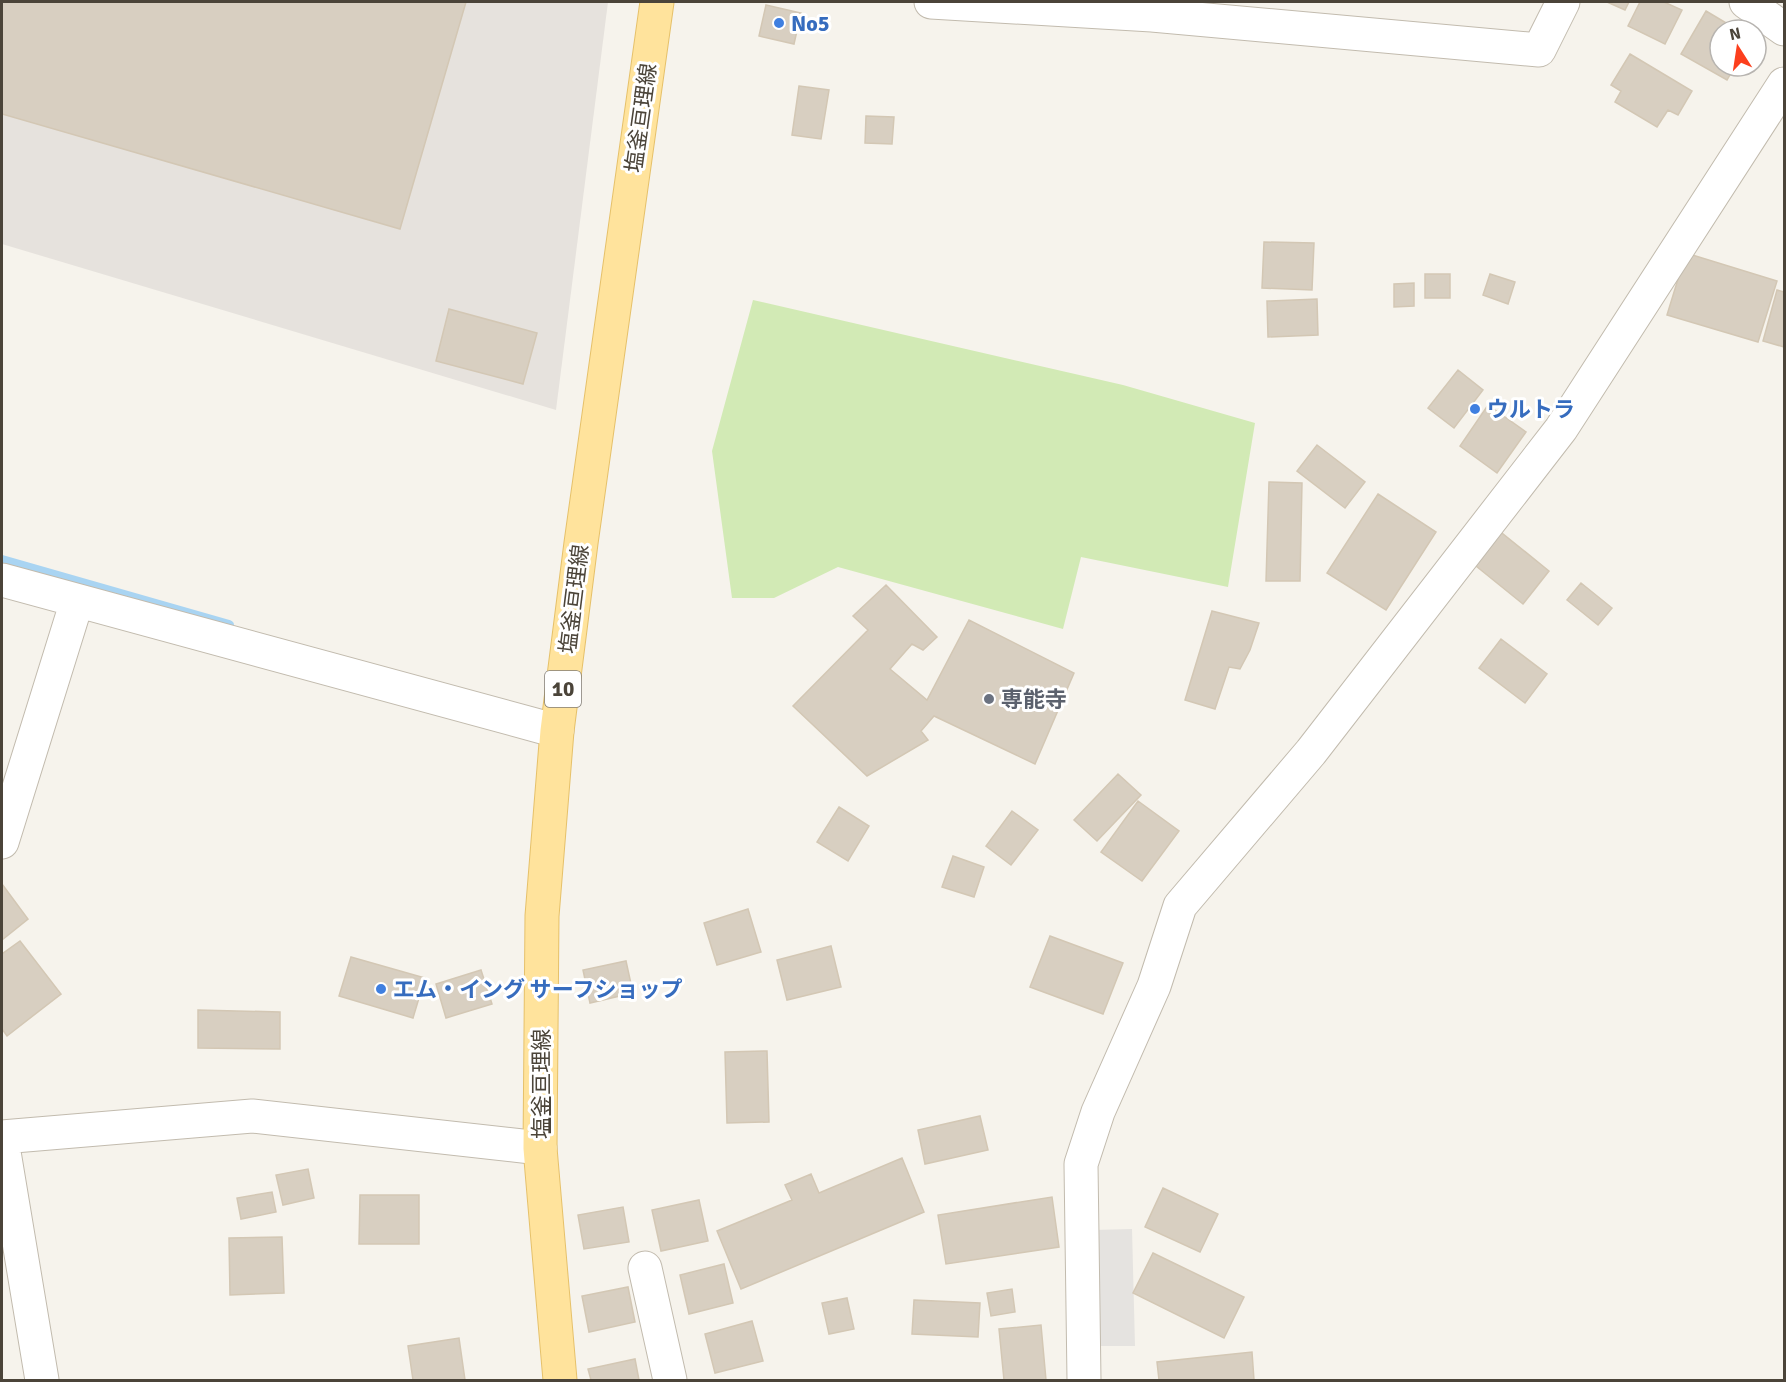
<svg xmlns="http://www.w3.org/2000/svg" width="1786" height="1382" viewBox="0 0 1786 1382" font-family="Signika,'Noto Sans JP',sans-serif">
<rect width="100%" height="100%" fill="#f6f3ec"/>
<path fill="#e6e2dd" d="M2,2h606l-52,408 -554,-166z"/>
<path fill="#d2eab5" d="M753,300l370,85 132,38 -27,164 -147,-30 -18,72 -225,-62 -64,31h-42l-20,-147z"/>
<path fill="#e5e3e0" d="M1132,1229l3,117h-40l-3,-116z"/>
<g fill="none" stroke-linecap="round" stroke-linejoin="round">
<path stroke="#a9d4f2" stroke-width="10" d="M2,560l227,65"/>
</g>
<path fill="#d8cfc1" stroke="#d3c7b4" stroke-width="1.5" d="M2,2h464l-66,227 -398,-115z
M1607,2h22l-4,8z
M1640,2h24l18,8 -17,34 -37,-18z
M766,5l35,8 -7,31 -35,-8z
M1706,11l32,19h-18v36h15l-8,14 -46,-26z
M1630,54l62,37 -14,24 -10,-5 -11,17 -42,-25 6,-11 -10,-6z
M799,86l30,4 -8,49 -29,-4z
M866,116l28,1 -2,27 -27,-1z
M1264,242l50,1 -2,47 -50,-2z
M1686,253l91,28 -19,61 -91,-27z
M1425,274h25v24h-25z
M1490,274l25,8 -7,22 -25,-9z
M1414,283v23l-20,1v-23z
M1777,290l7,2v55l-21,-6z
M1317,299l1,36 -50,2 -1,-36z
M449,309l88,24 -14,51 -87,-23z
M1458,370l25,20 -29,38 -26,-20z
M1488,405l38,27 -29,41 -37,-27z
M1317,445l48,37 -20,26 -48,-37z
M1269,482l33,1 -2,98h-34z
M1378,494l58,38 -50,78 -59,-37z
M1492,525l57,46 -26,33 -57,-46z
M1581,583l31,25 -14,17 -31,-25z
M886,585l51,52 -14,13 -11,-6 -22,25 37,31 42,-80 105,53 -39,91 -101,-48 -13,15 7,9 -61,36 -74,-70 75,-76 -15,-14z
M1212,611l47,12 -9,27 -10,19 -11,-2 -14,42 -30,-9z
M1501,639l46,35 -22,29 -46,-35z
M1118,774l23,21 -44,46 -23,-21z
M1138,801l41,30 -37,50 -41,-29z
M839,807l30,19 -21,35 -31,-19z
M1012,811l26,19 -27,35 -25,-19z
M953,856l31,11 -10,30 -32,-10z
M2,884l26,35 -26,21z
M748,909l13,43 -44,13 -13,-42z
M1050,936l73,27 -20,51 -73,-27z
M20,941l41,53 -54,42 -5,-7v-75z
M831,946l10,41 -54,13 -10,-40z
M351,957l74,21 -12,40 -74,-22z
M626,961l7,32 -43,10 -7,-33z
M481,970l11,34 -46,14 -10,-34z
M198,1010l82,2v37l-82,-1z
M767,1051l2,71 -42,1 -2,-71z
M980,1116l8,34 -63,14 -7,-34z
M902,1158l22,54 -183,77 -24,-58 75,-31 -7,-15 26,-11 8,19z
M308,1169l6,29 -31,7 -7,-30z
M1163,1188l55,26 -18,38 -55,-25z
M272,1192l4,20 -35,7 -4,-21z
M360,1195h59v49h-60z
M1052,1197l7,50 -113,17 -8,-49z
M699,1200l9,41 -47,10 -9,-41z
M623,1207l6,35 -45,7 -6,-34z
M282,1237l2,56 -54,2 -1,-57z
M1153,1253l91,44 -20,41 -91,-45z
M724,1264l9,39 -44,11 -9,-39z
M628,1287l7,35 -46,10 -7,-36z
M1012,1289l3,23 -24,4 -4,-23z
M847,1298l7,31 -25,5 -7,-31z
M914,1300l66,3 -2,34 -66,-3z
M752,1321l11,40 -48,12 -10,-39z
M1041,1325l5,55h-42l-5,-51z
M459,1338l6,42h-52l-5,-34z
M1252,1352l2,28h-95l-2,-18z
M635,1359l4,21h-48l-3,-11z"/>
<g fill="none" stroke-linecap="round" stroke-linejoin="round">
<defs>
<path id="street" d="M931,2l221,13 387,35 24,-48
M1746,2l38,27
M2,580l555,151
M2,842l75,-241
M2,1137l250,-21 288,32
M2,1140l40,240
M645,1268l25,112
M1084,1380l-3,-216 17,-52 56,-126 26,-80 131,-154 250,-323 223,-345"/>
<path id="primary" d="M560,1380l-20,-232 2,-232 15,-185 24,-188 76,-541"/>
</defs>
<use href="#street" stroke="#c2bbae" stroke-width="35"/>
<use href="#primary" stroke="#e6c16a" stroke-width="35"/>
<use href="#street" stroke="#fff" stroke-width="33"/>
<use href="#primary" stroke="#ffe39c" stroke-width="33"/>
</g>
<g fill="#3f7fe0" stroke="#fff" stroke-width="2">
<circle cx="779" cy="23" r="6"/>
<circle cx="1475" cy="409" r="6"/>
<circle cx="381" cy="989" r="6"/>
</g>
<circle fill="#6b7280" stroke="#fff" stroke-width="2" cx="989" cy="699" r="6"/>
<g text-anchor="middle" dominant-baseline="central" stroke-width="6" stroke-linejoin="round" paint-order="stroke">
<rect fill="#fff" stroke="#817c74" stroke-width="1.5" x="545" y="671" width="36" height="36" rx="4.5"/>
<g font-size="21" font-weight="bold" fill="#4b4439">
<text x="563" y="689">10</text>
</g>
<g font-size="22" font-weight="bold" fill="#366cbe" stroke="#fff" text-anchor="start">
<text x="791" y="23">No5</text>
<text x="1487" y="409">ウルトラ</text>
<text x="393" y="989">エム・イング サーフショップ</text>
</g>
<g font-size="22" fill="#4b4439" stroke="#fff">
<text transform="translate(641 118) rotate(-82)">塩釜亘理線</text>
<text transform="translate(574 599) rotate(-83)">塩釜亘理線</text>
<text transform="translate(541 1084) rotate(-90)">塩釜亘理線</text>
</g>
<g font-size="22" font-weight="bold" fill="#5b616d" stroke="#fff" text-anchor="start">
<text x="1001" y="699">専能寺</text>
</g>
</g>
<rect width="1786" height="1382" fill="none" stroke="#4b4439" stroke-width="6"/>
<g transform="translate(1738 48) rotate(348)"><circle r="28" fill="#ffffff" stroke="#b7b4b0" stroke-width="1.5"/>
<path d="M0-4.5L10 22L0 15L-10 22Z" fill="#fc3f1d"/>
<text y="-9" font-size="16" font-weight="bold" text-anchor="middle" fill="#4b4439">N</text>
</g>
</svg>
